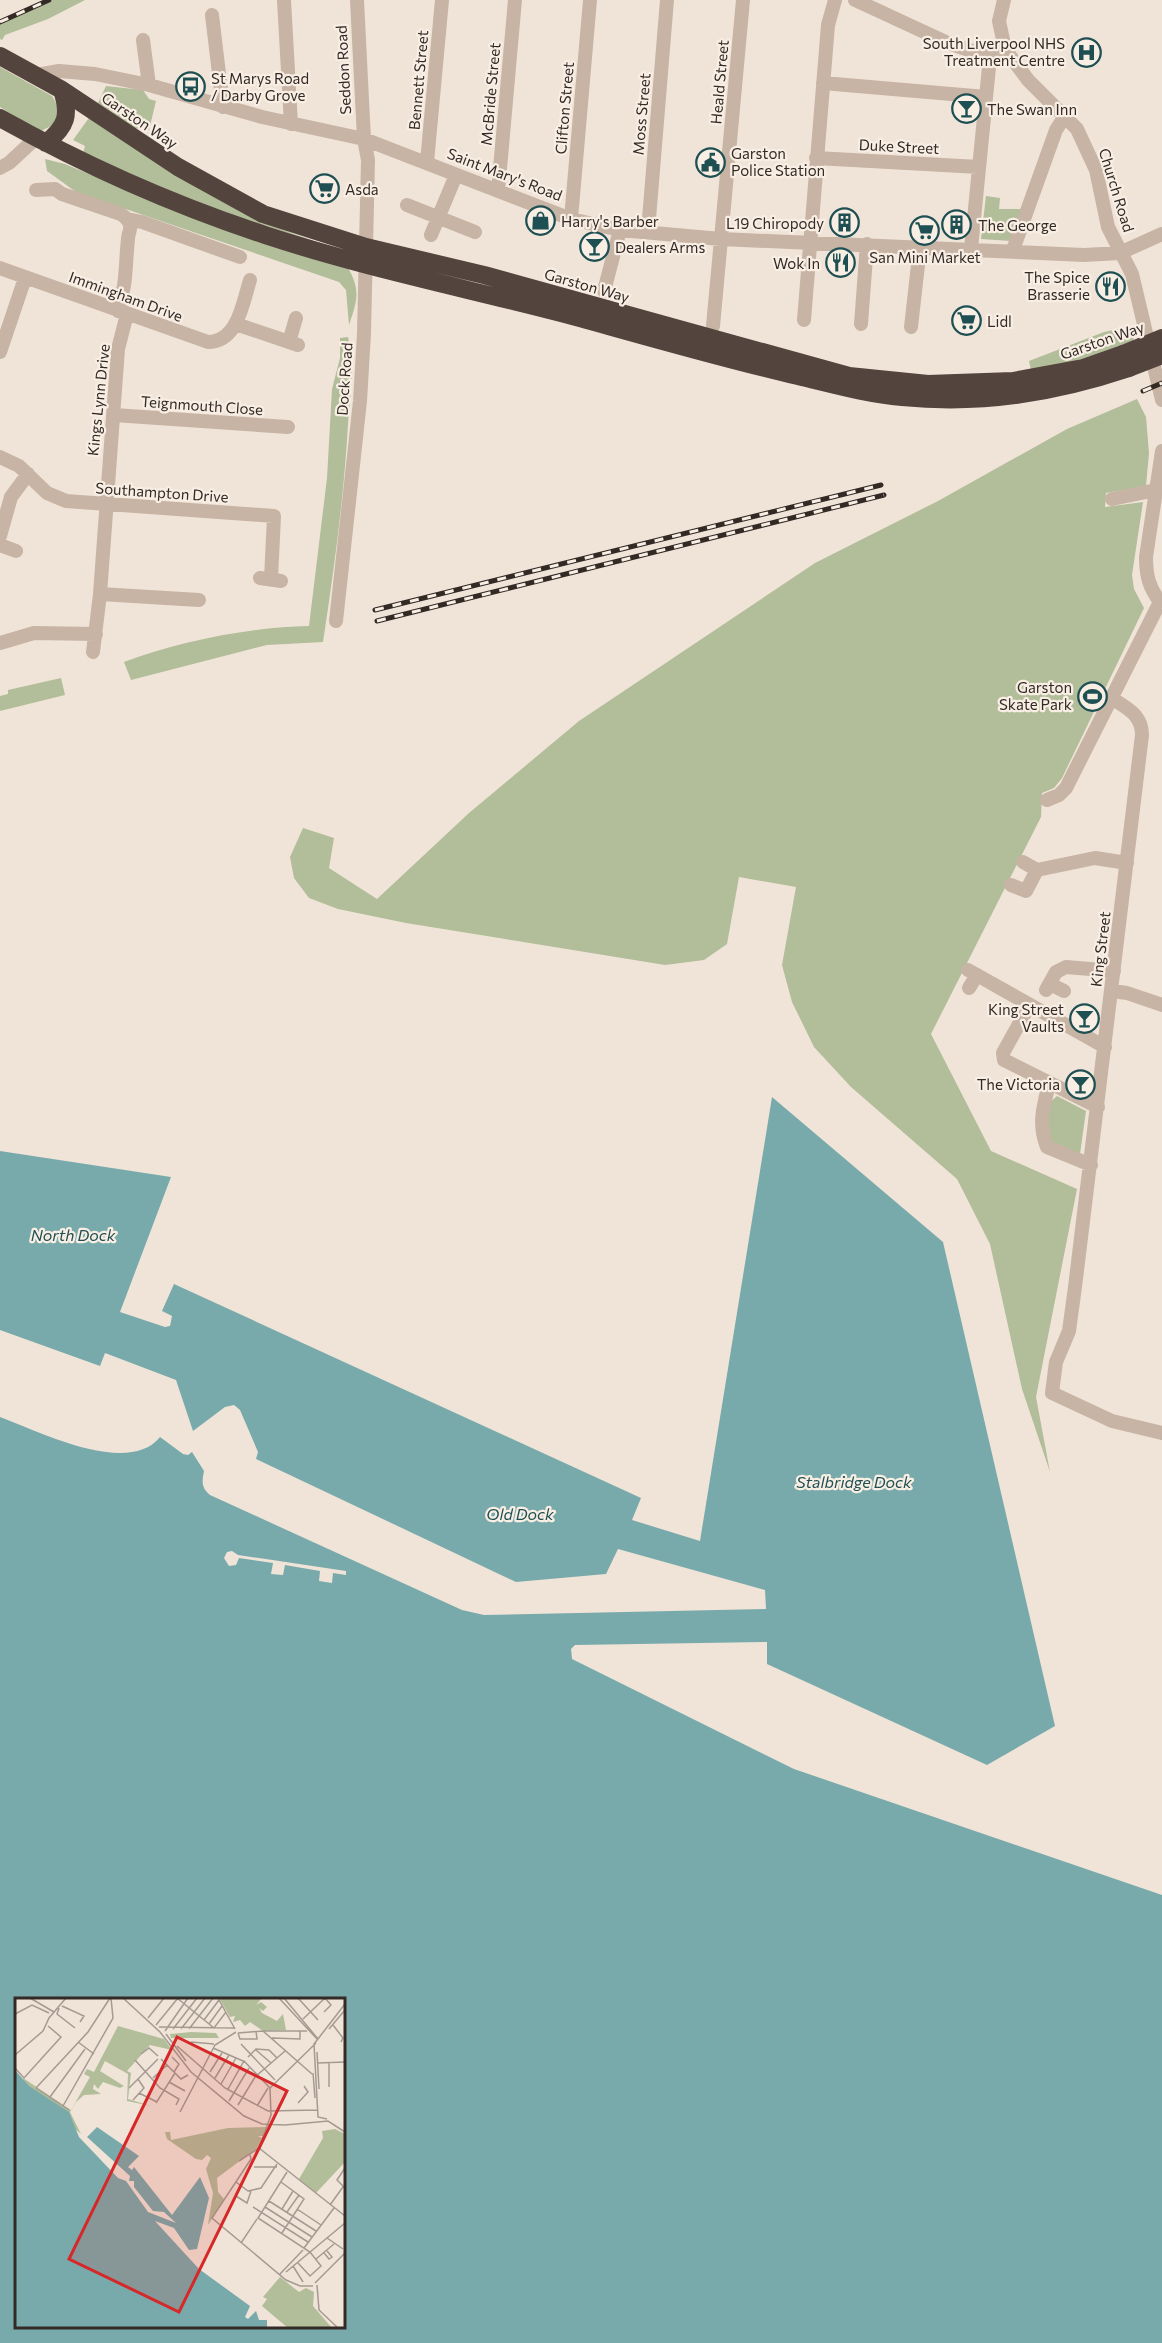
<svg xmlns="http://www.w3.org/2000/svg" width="1162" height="2343" viewBox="0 0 1162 2343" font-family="Commissioner,sans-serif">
<rect width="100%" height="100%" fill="#f0e4d8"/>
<path fill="#b2bd99" d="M53,0h32l-37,19 -43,16 -3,5 -2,-1v-16z
M0,67l52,29c7,10 6,17 3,28l-16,8 -39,-25z
M106,86l37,4 6,9 7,2 -7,29 -15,-2 -36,-25z
M91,115l150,97 53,22 49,17 -152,-49 -108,-48 2,-8 -12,-6z
M45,159l20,5 114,48 169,56c13,22 9,34 1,57l-3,-35 -7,-8 -263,-90 -29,-21z
M986,196l14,2 -1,11h22l-10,32 -30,-2z
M1131,326l3,15 -71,24 -32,5 -2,-9 75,-29z
M348,337c7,29 2,57 0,87 -4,73 -14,145 -25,218l-56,3 -136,35 -7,-18c56,-21 126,-35 185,-36l18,-148 5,-89 8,-31v-20z
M1137,399l9,18 3,36 -3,33 -40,7 -1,14 38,-5 -11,73 2,14 10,19 -82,170 -8,10 -12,5 -1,24 -110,217 60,117 86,38 -41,208 14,75 -28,-83 -32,-145 -33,-65 -106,-92 -37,-40 -22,-45 -10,-37 14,-78 -57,-10 -12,67 -23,16 -39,5 -259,-42 -68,-14 -29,-11 -15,-20 -4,-21 13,-29 31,10 -5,30 48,31 92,-86 110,-92 236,-158 123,-62 129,-72z
M61,678l4,17 -65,16v-15l8,-2v-4z
M1057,1096l29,15 -6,43 -31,-13 -2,-36z"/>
<path fill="#79aaab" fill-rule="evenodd" d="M772,1097l171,145 112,484 -68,39 -220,-101v-22l-192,3 -4,4 1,10 222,110 368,126v448h-1162v-926c38,14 128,60 160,20l23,17 5,1 4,-3 12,19c-2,10 -3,17 6,24l252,115 22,5 282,-6 -1,-19 -147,-41 -12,25 -90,8 -260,-123 2,-7 -18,-42 -6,-5 -9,2 -32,24 -17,-51 -71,-27 -5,13 -100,-36v-179l171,26 -51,135 45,15 5,-1 2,-10 -10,-5 12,-27 467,214 -9,22 68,21zM16,2000h328v326h-328z"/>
<path fill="#f0e4d8" d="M232,1551l6,4 108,16v4l-13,-2 -1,10 -13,-2 1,-10 -35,-6 -2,10 -12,-1 2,-11 -34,-5 -3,7 -7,1 -5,-8 3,-6z"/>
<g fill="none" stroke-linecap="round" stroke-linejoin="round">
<path stroke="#c7b4a5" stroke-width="14" d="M284,0l7,124
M855,0l93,43 42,14 6,-3
M1004,0l-5,21 6,28 23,31 49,49 19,41 12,57 24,47 30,126
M212,15l11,92
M143,40l6,45
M37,75l22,-4 36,3 54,11 113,32 102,22 207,80 49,11 101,9 363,16 36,-2 42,-19
M823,83l163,14
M816,158l163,9
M427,162l15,-162
M0,168l9,-5 27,-25
M36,190l19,-1 7,5 59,20c4,3 8,6 9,11 1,5 -2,9 -2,14 -3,28 -1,44 -10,72
M498,191l17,-191
M407,205l68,27
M127,219l15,3 98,35
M571,219l19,-219
M648,231l19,-231
M431,235l25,-60
M971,249l19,-192
M1013,250l43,-120 9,-14
M0,268l208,74c30,0 35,-40 42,-62
M604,291l16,-61
M804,320l24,-295 7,-25
M236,324l62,21
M861,324l6,-80
M713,326l30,-326
M911,327l9,-80
M289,342l7,-24
M0,352l25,-74
M114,415l174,12
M0,457l19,9 28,27 19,8 208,15 -3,63
M1112,499l44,-9
M0,536l11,-39 17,-23
M0,545l16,6
M260,578l21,3
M100,594l99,6
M1160,602c-11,-15 -14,-26 -14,-45l16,-106
M336,621l24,-220 4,-68 4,-173 -4,-21 -7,-139
M0,643l34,-10 62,1
M93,652l7,-58 18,-245 9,-35
M1113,699c15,10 29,16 29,36l-67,552 -6,44 -13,31 -4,31 60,28 50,12
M1047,800l12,-5 7,-7 94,-186
M1023,862l14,8
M1011,885l15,6 11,-21 58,-12 32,5
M968,970l137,77
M1050,984l14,7
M969,988l8,-13
M1046,990l10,-18 10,-5 48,4
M1112,991l15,2 35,12
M1029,1006l-26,47 1,7 94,47
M1049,1084c-6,23 -11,41 -2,63l44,18"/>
<path stroke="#53443d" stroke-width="18" d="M0,56l62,34 116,77 85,47 103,33 118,28 365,101 79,8 85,-3 70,-13 40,-14
M0,118c84,47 174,87 265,117 103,34 210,55 315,83 72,20 145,41 218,58 34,8 69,18 104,21 79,8 152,-4 227,-29
M46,143c21,-17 24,-28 16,-53"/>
<defs>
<path id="rail" d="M0,22l49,-22
M1143,391l19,-8
M375,610l506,-125
M377,621l507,-126"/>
</defs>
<use href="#rail" stroke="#332a26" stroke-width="5"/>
<use href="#rail" stroke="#f8eee4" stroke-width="3" stroke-dasharray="9" stroke-linecap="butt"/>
<path stroke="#53443d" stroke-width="18" d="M1123,354l39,-16
M1129,368l33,-13"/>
</g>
<defs>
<symbol id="hospital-ring" viewBox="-11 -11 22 22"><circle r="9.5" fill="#f8eee4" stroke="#1e4f52" stroke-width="1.5"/><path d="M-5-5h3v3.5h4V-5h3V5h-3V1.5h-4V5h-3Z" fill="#1e4f52"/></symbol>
<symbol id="bus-ring" viewBox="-11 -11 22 22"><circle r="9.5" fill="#f8eee4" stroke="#1e4f52" stroke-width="1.5"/><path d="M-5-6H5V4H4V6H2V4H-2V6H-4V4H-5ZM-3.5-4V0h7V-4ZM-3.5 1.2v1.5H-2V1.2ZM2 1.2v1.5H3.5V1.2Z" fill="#1e4f52"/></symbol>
<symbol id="bar-ring" viewBox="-11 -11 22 22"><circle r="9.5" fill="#f8eee4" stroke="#1e4f52" stroke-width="1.5"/><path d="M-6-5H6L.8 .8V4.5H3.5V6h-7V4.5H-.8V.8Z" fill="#1e4f52"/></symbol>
<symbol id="civic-ring" viewBox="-11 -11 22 22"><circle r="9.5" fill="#f8eee4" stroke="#1e4f52" stroke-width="1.5"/><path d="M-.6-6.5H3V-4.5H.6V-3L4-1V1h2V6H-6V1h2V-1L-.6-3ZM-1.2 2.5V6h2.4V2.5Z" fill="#1e4f52"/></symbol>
<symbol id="supermarket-ring" viewBox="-11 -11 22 22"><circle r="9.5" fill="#f8eee4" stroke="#1e4f52" stroke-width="1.5"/><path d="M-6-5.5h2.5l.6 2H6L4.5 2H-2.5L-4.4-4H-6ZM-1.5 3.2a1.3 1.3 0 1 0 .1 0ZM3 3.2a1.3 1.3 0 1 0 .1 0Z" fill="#1e4f52"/></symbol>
<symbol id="shop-ring" viewBox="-11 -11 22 22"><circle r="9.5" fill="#f8eee4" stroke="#1e4f52" stroke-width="1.5"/><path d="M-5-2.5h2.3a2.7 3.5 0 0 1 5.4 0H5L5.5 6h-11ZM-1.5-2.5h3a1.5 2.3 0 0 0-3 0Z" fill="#1e4f52"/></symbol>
<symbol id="building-ring" viewBox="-11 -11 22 22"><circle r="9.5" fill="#f8eee4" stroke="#1e4f52" stroke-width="1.5"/><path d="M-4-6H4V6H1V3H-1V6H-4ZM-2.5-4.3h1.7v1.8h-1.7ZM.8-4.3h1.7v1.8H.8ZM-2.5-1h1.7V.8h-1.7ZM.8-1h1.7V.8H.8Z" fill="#1e4f52"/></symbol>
<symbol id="restaurant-ring" viewBox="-11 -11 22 22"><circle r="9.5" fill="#f8eee4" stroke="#1e4f52" stroke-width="1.5"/><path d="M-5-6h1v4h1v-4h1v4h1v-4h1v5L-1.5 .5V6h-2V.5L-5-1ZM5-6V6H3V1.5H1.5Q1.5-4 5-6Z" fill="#1e4f52"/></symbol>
<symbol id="stadium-ring" viewBox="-11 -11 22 22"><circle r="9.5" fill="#f8eee4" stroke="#1e4f52" stroke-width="1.5"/><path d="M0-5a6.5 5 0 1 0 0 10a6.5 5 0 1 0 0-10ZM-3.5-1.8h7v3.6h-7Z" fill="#1e4f52"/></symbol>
</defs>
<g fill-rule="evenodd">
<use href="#hospital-ring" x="1070" y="36" width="33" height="33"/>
<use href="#bus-ring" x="174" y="70" width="33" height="33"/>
<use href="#bar-ring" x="950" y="92" width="33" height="33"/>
<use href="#civic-ring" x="694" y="146" width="33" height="33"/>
<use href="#supermarket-ring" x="308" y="172" width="33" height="33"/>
<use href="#shop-ring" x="524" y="204" width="33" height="33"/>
<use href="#building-ring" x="828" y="206" width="33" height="33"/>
<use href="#building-ring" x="940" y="208" width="33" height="33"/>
<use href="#supermarket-ring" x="908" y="214" width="33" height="33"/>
<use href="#bar-ring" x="578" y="230" width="33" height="33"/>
<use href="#restaurant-ring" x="824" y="246" width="33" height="33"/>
<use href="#restaurant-ring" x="1094" y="270" width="33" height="33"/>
<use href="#supermarket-ring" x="950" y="304" width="33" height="33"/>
<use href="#stadium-ring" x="1076" y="680" width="33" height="33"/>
<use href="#bar-ring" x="1068" y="1002" width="33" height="33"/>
<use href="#bar-ring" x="1064" y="1068" width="33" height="33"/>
</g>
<g text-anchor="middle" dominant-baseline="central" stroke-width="4.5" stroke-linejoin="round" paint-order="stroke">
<g font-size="15" fill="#332a26" stroke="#f8eee4" text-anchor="start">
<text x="1065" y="43" text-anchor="end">South Liverpool NHS<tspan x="1065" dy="17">Treatment Centre</tspan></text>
<text x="211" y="78">St Marys Road<tspan x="211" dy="17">/ Darby Grove</tspan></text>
<text x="987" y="109">The Swan Inn</text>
<text x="731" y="153">Garston<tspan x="731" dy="17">Police Station</tspan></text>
<text x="345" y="189">Asda</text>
<text x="561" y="221">Harry's Barber</text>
<text x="824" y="223" text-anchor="end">L19 Chiropody</text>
<text x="978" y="225">The George</text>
<text x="615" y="247">Dealers Arms</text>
<text x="925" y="257" text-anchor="middle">San Mini Market</text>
<text x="820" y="263" text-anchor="end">Wok In</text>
<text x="1090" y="277" text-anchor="end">The Spice<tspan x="1090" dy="17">Brasserie</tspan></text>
<text x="987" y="321">Lidl</text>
<text x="1072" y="687" text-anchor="end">Garston<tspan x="1072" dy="17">Skate Park</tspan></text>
<text x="1064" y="1009" text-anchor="end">King Street<tspan x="1064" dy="17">Vaults</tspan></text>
<text x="1060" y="1084" text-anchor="end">The Victoria</text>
</g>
<g font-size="15" fill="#332a26" stroke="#f8eee4">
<text transform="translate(343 70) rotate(-93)">Seddon Road</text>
<text transform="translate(418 80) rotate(-85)">Bennett Street</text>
<text transform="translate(719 82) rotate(-85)">Heald Street</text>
<text transform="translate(490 94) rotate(-85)">McBride Street</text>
<text transform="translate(564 108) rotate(-85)">Clifton Street</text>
<text transform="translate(641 114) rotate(-85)">Moss Street</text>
<text transform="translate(140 120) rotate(34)">Garston Way</text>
<text transform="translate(899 146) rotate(3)">Duke Street</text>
<text transform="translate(505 174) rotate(21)">Saint Mary's Road</text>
<text transform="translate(1117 190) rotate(73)">Church Road</text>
<text transform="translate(587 285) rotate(16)">Garston Way</text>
<text transform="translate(126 296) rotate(20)">Immingham Drive</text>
<text transform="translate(1102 340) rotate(-19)">Garston Way</text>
<text transform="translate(344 379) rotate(-86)">Dock Road</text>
<text transform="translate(98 400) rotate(-84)">Kings Lynn Drive</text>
<text transform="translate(202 405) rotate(4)">Teignmouth Close</text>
<text transform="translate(162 492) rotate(4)">Southampton Drive</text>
<text transform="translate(1100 949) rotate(-83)">King Street</text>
</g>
<g font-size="16" font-style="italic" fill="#1e4f52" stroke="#f8eee4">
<text x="73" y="1234">North Dock</text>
<text x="854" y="1481">Stalbridge Dock</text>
<text x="520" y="1513">Old Dock</text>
</g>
</g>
<g transform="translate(15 1998)">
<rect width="330" height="330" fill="#f0e4d8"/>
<path d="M204,0h43l-6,7 5,-3 6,5 -4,4 -4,-3 3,5 15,8 6,-7 3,16 -23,1 -13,-9 -5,4 -5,-6 -7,2 2,-6 -5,1zM103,28l46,13 8,11 -22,-5 -23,26 4,2 -3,26 23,7 -24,-5 1,-27 -23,-13 -5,10 24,15 -4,2 -17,-6 -5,7 -4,-5 -1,5 8,5 -17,1 -8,7 -6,10 11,22 -57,-49 -1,-7 48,32 19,-33 -6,-3 3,-5 7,3zM176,34l25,1 3,5h-48l-1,-4zM251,129l-3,9h-5l4,2 -5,10 -40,30 1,14 6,7 -16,26 5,-32 -7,-24 5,-11 -4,-3 -5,5 -6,-1 -29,-20 -2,-7h5l1,8 57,-12zM320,131l10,5v28l-29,31 -17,-14 24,-41 -1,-7zM265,279l19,15 7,-4 8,4 -1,14 19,22h-44l-26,-22 5,-7 -4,-2z" fill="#b2bd99"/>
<path d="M0,72l14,16 40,26 10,25 39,41 8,3 22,31 28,11 -12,-11 -11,-1 -19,-24v-6h-5l1,-5 -43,-39 10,-10 42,29 -11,11 4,3 2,-3 38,48 28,-38 9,21 -12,51 -8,1 -15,-22 -19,-7 44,48 51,37 -5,11 3,2 8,-8 3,9h8v8h-252z" fill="#79aaab"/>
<path fill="none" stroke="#a49a91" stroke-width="1.5" d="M15,0l24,14M108,0l37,34 31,40 53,44 18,8 23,1 43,-4 17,11M162,0l37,30 12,-16M203,0l17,31M264,0l39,42M269,0l34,41M283,0l20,22M47,8l22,10 -4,6M44,10l-2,6 18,14M309,14l7,-7 -6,-7M0,16l17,-9 17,8M133,20l16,-20M288,21l22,-21M189,22l15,-20M194,26l13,-18M141,27l22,-27M318,27l10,13 -2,4M144,29l75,1M158,31l24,-31M166,31l24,-31M174,31l24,-31M314,31l16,-19M150,33l23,-33M249,33h43M223,35l25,-2 49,43M223,35l2,6h17l-1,-8M151,36l20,27M257,40l28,1v-8M63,44l16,12M176,44l23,2M226,46l34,36M162,48l48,42 43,23 50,-1M198,50l30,13M241,52l15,13M302,54l2,37M126,56l8,-6 9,8M0,57l28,-24 6,-13 17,-20M157,59l7,7 -5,8M233,59l8,-8 13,1 8,8M146,61l20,20 7,-4M120,62l25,28 19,11 -3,6M303,65l27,-1M314,65v24M0,70l9,10 37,-41 -13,-11M195,74l12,-19M298,75l2,25M138,80l14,-13M200,80l14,-23M154,84l16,9M206,86l15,-26M21,90l52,-56 22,-34M21,90l33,22M114,90l29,-29M255,90l46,-45M213,91l16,-28 26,27M124,95l18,9M35,99l35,-48M118,102l11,-12 -6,-9M214,103l20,-33M141,105l19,-30M283,105l10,-11 -4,-6M223,107l17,-28 30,-26M48,108l50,-88 -2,-20M242,108l11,-18M165,114l35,-67 21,-13M312,121l-9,-2 -4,-73 31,-40M244,150l86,68M244,150l12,-33 -1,-27M235,157l1,4 -39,59 74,62 14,6h13M224,163l20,-13M239,169h23M330,170l-8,12 8,8M272,174l-29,46 52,34 11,14 -11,10 -12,-13M221,184l12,9 13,-3 16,-24M266,184l23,17 -22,34M221,198l11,7 4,-12M254,203l47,30M315,207l13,-18M238,209l55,35M250,209l47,30M267,211l11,-18M282,211l24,16M272,214l12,-17M312,240l16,11M226,245l16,-24M289,250l30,-40M309,255l5,6 3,-2 -5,-6M301,261l18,-15M278,268l10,16M271,274l59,-49M265,276l23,-24M300,285l30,-30M302,287l2,25 19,18"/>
<path fill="#d62828" fill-opacity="0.15" stroke="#d62828" stroke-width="3" d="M162,39l110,54 -108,221 -110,-53z"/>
<rect width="330" height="330" fill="none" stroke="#332a26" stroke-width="3"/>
</g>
</svg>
